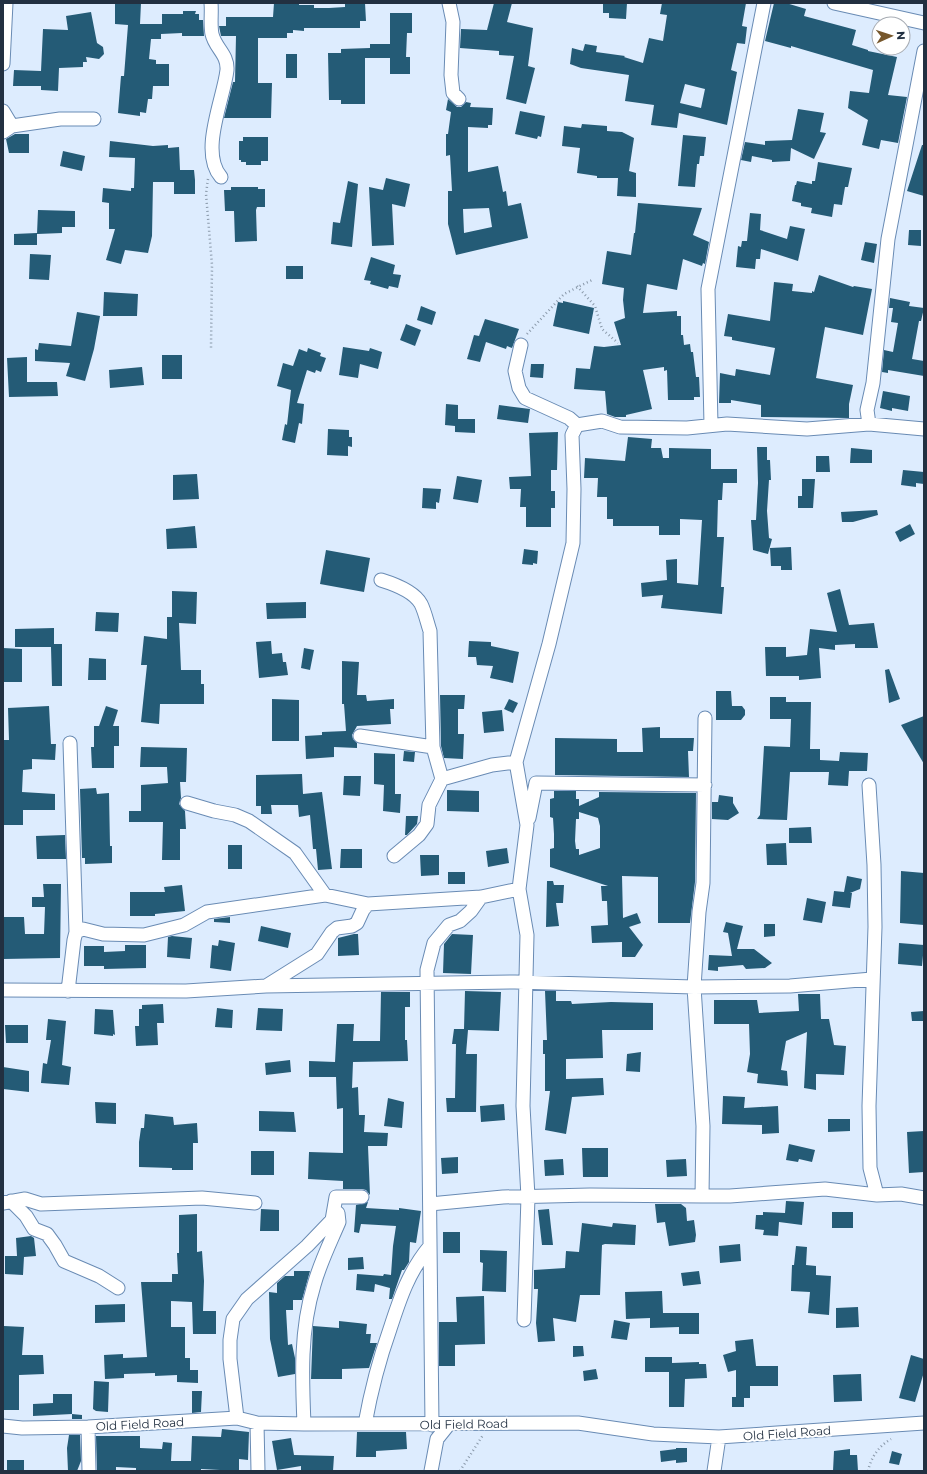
<svg xmlns="http://www.w3.org/2000/svg" width="927" height="1474" viewBox="0 0 927 1474" font-family="Montserrat,sans-serif">
<rect width="100%" height="100%" fill="#ddecfe"/>
<path fill="#245b76" fill-rule="evenodd" d="M115,3h26l-1,21h22v-10h21v-3h13l-1,3h4v6h4l1,16h-22v-3l-21,1v5h-10l-2,20 7,1v4h13v22h-16l-1,13h-4l-2,14 -6,-1v4l-22,-3 3,-37h3l4,-51 -13,-1z
M274,3h25v2h15v3h15l16,-1v-4h20l1,18h-6v7h-56v3l-11,-1v3h-6v5h-29v45h14l-1,35h-47l9,-36h2l1,-46h-15l-2,-10h7v-9h47z
M494,3h18l-5,19 26,6 -5,38 7,2 -9,36 -20,-5 8,-43 -15,-1v-4l-39,-3 1,-19 26,1z
M603,3h24l-1,16 -17,-1v-5h-6z
M662,3h84l-4,23 5,1 -2,17 -8,-1 -6,27 6,2 -10,53 -48,-12 -2,15 -26,-3 3,-20 -29,-4 4,-26 -48,-7 -11,-4 2,-16 11,3 2,-7 12,2 -1,6 29,4 -1,1 19,6 6,-25 14,3 4,-26 -7,-1zM685,84l20,5 -4,19 -21,-5z
M774,3h12l20,6 -2,7 52,14 -4,15 16,5v1l29,6 -9,38 19,2 -9,46 -17,-3 -2,9 -17,-4 6,-25 -20,-12 2,-17 19,2 4,-23 -82,-24v2l-26,-7z
M91,12l6,31 6,4 1,7 -5,5 -13,-2 1,5h-4v5l-24,1 -1,23 -17,-1v-4h-28l1,-16 27,1 2,-42 25,1 -2,-14z
M390,13h22v20h-5l-1,24h4v17h-20v-16h-25v46h-24v-4h-12l-1,-47h13v-4l29,-1v-4h20z
M286,54h11v24h-11z
M448,99l9,8h4l5,-5 5,1 -1,4 23,1 -1,17h-4v3l-20,-1v45l30,-6 5,26 3,-1 2,15 13,-3 7,35 -72,17 -8,-31v-33h4l-2,-36 -4,1v-22h2l3,-22 -5,-2zM489,208l3,19 -28,6 -1,-24z
M798,109l26,4 -4,19 6,1 -12,26 -23,-11 -1,13 -18,1v-2l-20,-4 -1,6 -10,-2 4,-18 20,3v-4l27,-1z
M520,111l25,5 -4,21 -3,-1 -1,3 -22,-5z
M582,124l25,2v5l15,1 12,6 -5,33 7,2v24l-19,-1 1,-18h-21v-2l-20,-3 3,-25 -18,-2 2,-20 17,2z
M15,134h14v19h-20l-3,-14z
M683,135l23,2 -2,19h-4l-1,8h-2l-2,23 -17,-1z
M243,137h25v24h-7v4h-15v-3h-5v-2h-2v-19h4z
M110,141l43,5 15,-1v3l11,-1 1,23h14l1,10v14h-21v-12h-21l-1,54 -4,17 -23,-3 -4,14 -15,-4 9,-31h-6v-26l-7,-1 1,-14 28,3v-3h3l1,-30 -26,-1z
M922,145h2v51l-17,-5z
M63,151l22,5 -3,15 -22,-5z
M818,162l34,6 -4,19h-3l-3,18 -8,-1 -2,13 -21,-4 1,-5 -11,-2v-3l-9,-2 3,-16h1l1,-4 15,3v-3h3z
M386,178l24,6 -5,23 -13,-3 2,41 -22,1 -3,-59 14,3z
M348,181l10,3 -6,63 -21,-3 2,-22 7,1z
M231,187h27v2h7v18h-8l-1,3 1,31 -22,1 -1,-31h-9l-1,-21h7z
M638,203l64,5 -9,27 16,7 -4,22 -2,-1 -1,3 -19,-7 -6,31 -30,-6 -4,29 34,-2v5h4v19h2l1,10 6,-1 1,8h2l3,25h3l1,20h-6v3h-26l-1,-30 -3,1v-4l-21,3 9,39 -26,6v2h-11l-8,-3 -2,-23 -31,-2 2,-21 14,1 4,-23 10,1 17,-2 -7,-23 11,-4 -2,-18 1,-12 -22,-4 5,-33 24,4 3,-22h1z
M38,210l37,1v16h-13v6l-25,1z
M750,213l11,1 -1,16 27,9 3,-13 15,3 -7,32 -37,-12 -1,10h-4l-1,10 -19,-2 2,-21 3,1 1,-6h5z
M909,230h12v16l-13,-1z
M37,233v12h-23v-11z
M865,242l12,2 -3,19 -13,-3z
M30,254l21,1 -2,25 -20,-1z
M371,257l24,8 -2,9 8,1 -3,13 -9,-2 -1,3 -18,-5 1,-3 -7,-1z
M286,266h17v13h-17z
M819,275l34,12 1,-1 18,3 -9,46 -38,-8 -9,51 37,7 -4,19v14l-88,-1v-12l-30,-5v3h-12l1,-30 15,3 1,-7 34,6 5,-27 -43,-8v-3l-8,-1 4,-22 42,7 4,-39 19,2 -1,7 20,2v-2l2,1z
M104,292l34,2 -1,22h-34z
M890,298l20,4 -1,4 15,2 -3,13h-2l-7,38 12,2v15l-36,-6v3l-6,-1 2,-22 9,2 5,-29 -7,-1 2,-14h-4z
M563,301l31,7 -5,26 -36,-8 5,-24 5,1z
M421,306l15,6 -4,13 -15,-5z
M77,312l23,4 -6,33 -9,32 -19,-5 4,-13 -35,-2v-12l3,1 1,-7 32,3z
M485,319l34,10 -7,19 -5,-2 -1,3 -20,-7 -6,20 -13,-3 7,-24 5,1z
M406,324l15,6 -6,16 -15,-6z
M343,347l26,4 1,-3 12,4 -4,17 -18,-5 -2,14 -19,-3z
M308,348l13,5 -1,3 6,2 -5,14 -5,-2 -1,3 -8,-3 -10,33 7,1 -2,20 -3,-1 -4,20 -13,-3 3,-16 2,1 4,-35 -14,-4 6,-23 10,3 6,-17 8,3z
M162,355h20v24h-20z
M27,357v25h30l1,14 -49,1 -2,-39z
M531,364h13l-1,14 -13,-1z
M142,367l2,18 -34,3 -1,-18z
M883,391l27,5 -2,15 -16,-3v3l-12,-3z
M446,404l12,1v14h17v14l-20,-1v-6l-10,-1z
M499,405l31,4 -2,14 -31,-4z
M328,429l21,1v7h3v10l-4,-1v10l-21,-1z
M558,432l-1,38h-6v21h4v17h-4v19h-25v-20h-6l1,-18h-11l-1,-12 22,-1 -2,-43z
M628,437l24,2 -1,9h10l2,10h6v-10l42,1v20h26v14h-14l-1,17h-4l-1,37h7l-3,50h3l-2,27 -61,-6 2,-13 -21,2 -1,-14 26,-3 -1,-20 11,-1v24l21,2 4,-65 -22,-1v16h-21v-9h-46v-7h-6v-22h-10l1,-19h-14l1,-20 40,3z
M757,447h10v13h3l1,20h-2l-2,31 2,27 3,1 -4,15 -15,-4 -2,-30h5l2,-37z
M851,448l21,2v13h-22z
M816,456h13l1,16h-14z
M903,470l21,2v12l-8,-1v4l-15,-2z
M197,474l2,25 -26,1v-25z
M457,476l25,4 -4,23 -25,-4z
M802,479h13l-2,29h-15v-12h4z
M423,488l18,1 -2,14 -3,-1v7l-14,-1z
M877,510l1,5 -25,7h-11l-1,-10z
M910,524l5,10 -15,8 -5,-10z
M195,526l2,22 -30,1 -1,-20z
M791,547l1,23h-11v-4h-10l-1,-18z
M524,549l14,2 -1,13 -4,-1v2l-11,-1z
M326,550l44,8 -6,34 -44,-8z
M840,589l9,36 25,-2 4,25h-23v-4l-20,1v5l-16,-2 2,30 -22,2v-4h-33l-1,-29h21v10l21,-2 3,-26 27,3 -10,-39z
M172,591l25,1 -1,32 -17,-1 2,47h20v14h3v20h-44l-1,20 -18,-2 6,-57h-6l3,-29 23,3v-22h5z
M306,602v16l-39,1 -1,-16z
M96,612l23,1 -1,19 -23,-1z
M54,628v16h8v42h-10l-1,-39h-36v-18z
M271,641l1,13 10,-1 1,9h3l2,13 -29,3 -3,-36z
M469,641l22,1v4l28,6 -6,31 -23,-5 3,-12 -16,-1 -1,-8h-8z
M3,648l19,1v33h-19z
M304,648l10,2 -4,20 -9,-2z
M89,658l17,1v21h-18z
M342,661l17,1 -2,33h9l1,6 27,-2v10h-4l1,15 -34,2 -5,9 1,4 4,4v5l-23,-1v10l-28,2 -1,-23 17,-1v-3l24,-1 -2,-27h-2z
M889,669l11,30 -11,4 -4,-33z
M716,691h15l1,15h10l3,4v5l-4,5h-25z
M440,695h25l-1,14h-6v25h6l-1,25 -19,-1 -3,-12z
M770,697h16v5h25l-1,47h10v11l19,1 1,-9 28,1 -1,18h-18l-1,15 -20,-1 1,-13h-39l-3,48 -30,-1 3,-4 4,-69 26,1 1,-28h-21z
M272,699l27,1v41h-27z
M509,699l9,4 -5,10 -9,-4z
M49,706l2,38h5l-1,16 -23,-1v10l-9,1 -1,22 33,2v16h-32v15h-19v-85h5l-1,-32z
M106,706l12,4 -5,16h6v20h-5v22h-22l-1,-21h3v-21h5z
M502,710l2,21 -20,2 -2,-21z
M924,716v48l-23,-39z
M660,727v11h34l-1,13h-5l1,26 -134,-2v-37l62,1v13h26l-1,-24z
M141,747l46,1 -1,34h-6l1,16 -2,6 6,7 1,18h-6v31h-18l1,-38h-34v-11h12v-26l27,-2 -1,-16h-27z
M404,751l11,1 -1,10 -11,-1z
M374,753l21,1v40h6l-1,19 -17,-2 1,-26 -10,-1z
M302,774l1,20 19,-2 10,77 -14,1 -2,-21h-3l-3,-34 -11,2 -1,-12h-27l1,9h-11v-8h-5v-31z
M344,776h17l-1,20 -17,-1z
M96,788l1,6 12,-1 1,53h2v17l-27,1v-6h-3l-2,-69z
M447,790l32,1v21l-32,-1z
M554,791h22v8h3v7l20,-9v-5l97,1 -1,89 -5,41h-32v-46l-36,-1 1,42 14,-5 4,10 -12,4 14,18 -8,12h-13v-15l-30,1 -1,-17 17,-1 -1,-24h-5l-1,-15h7l-58,-19v-18l4,-1v-14l-1,-16 -3,-1v-18l4,-1zM579,812l19,6 2,8v22l-21,7v-6h-3l-1,-8 1,-22h3z
M719,795l14,2v6l6,10 -11,7 -16,-1v-17h6z
M406,816h12l-1,8 -10,11h-2z
M811,827l1,16h-23v-15z
M65,835l1,24h-29l-1,-23z
M786,843l1,22h-20l-1,-21z
M228,845h14v24h-14z
M507,848l2,15 -21,4 -2,-16z
M341,849h21v19h-22z
M420,855h19v20l-18,1z
M901,871l23,2v52l-24,-2z
M448,872h17v12h-17z
M847,876l15,3 -2,10 -10,4h2l-2,15 -18,-2 2,-15 10,1z
M547,881h6l1,4h10l-1,18h-7l3,23 -13,1z
M43,884h18l-1,74 -57,1v-42h21l1,17h19l1,-27h-13v-10h12z
M182,885l3,26 -30,3v2h-25v-24h35l-1,-5z
M807,898l19,4 -4,21 -19,-3z
M230,917v6l-16,-1v-3z
M726,922l17,4 -6,23h17l18,14 -7,5 -19,1 -3,-4 -25,2v4l-10,-1 1,-15 23,1 -4,-23 -5,-1z
M764,924h11v12l-11,1z
M261,926l30,7 -3,15 -30,-7z
M354,934h4l1,21 -21,1v-18z
M452,934l21,1 -2,39 -28,-1 1,-29z
M172,936l20,2 -2,21 -23,-2 1,-20z
M219,940l16,3 -4,28 -21,-3 2,-23 6,1z
M899,943l25,2 -2,21 -24,-2z
M125,945h21v23l-42,1v-3h-20v-20h20v6l21,-1z
M465,991l36,1 -2,39 -31,-1 -2,24h11l-1,58h-29l-1,-14h9l1,-54h-4l2,-15h10z
M545,991h11v10h15l1,3 39,-2 42,1v27h-51l1,28 -37,1v20l37,-1 1,17 -32,2 -6,37 -21,-4 5,-39h-5v-37h-2v-14h4z
M381,992h29v15h-5v33h2l1,21 -55,1 -1,26 6,-1 1,28h6l-1,17 24,1 -1,13h-19l2,49 -4,-5 -4,-1h-19v-8l-35,-2 1,-27 34,1v-45l-6,1 -1,-32h-27v-16l26,1 2,-38h17l-1,17h27z
M798,994h22l1,25h8l5,26 12,1 -2,29 -28,-1v16l-12,-2 3,-56 -21,9 -5,29 6,1 1,15 -31,-3 1,-9 -11,-2 3,-18 -1,-30h-35v-24h43l2,13 40,-2z
M163,1004l1,19h-7l1,22 -22,1 -1,-20h4v-17h3v-4z
M217,1008l16,2 -1,18 -17,-1z
M258,1008l25,1 -1,22 -26,-1z
M95,1009l18,1 2,25 -2,-1v2l-19,-2z
M924,1011v10h-12l-1,-9z
M48,1019l18,2 -4,44 9,2 -2,18 -28,-2 2,-20 4,1 4,-24h-5z
M5,1025h23v18h-22z
M641,1052l-1,20 -14,-1 1,-17z
M290,1060l1,12 -25,3 -1,-12z
M3,1067l26,4v21l-26,-3z
M723,1096l22,1 -1,11 34,-2 1,27 -17,1v-9l-40,-1z
M388,1098l16,4 -2,26 -18,-2z
M95,1102l21,1v21l-20,-1z
M504,1104l1,16 -24,2 -1,-16z
M259,1111l35,1 2,20 -37,-1z
M145,1114l28,3 1,8 23,-2 1,20h-5v27h-21v-2l-33,-1v-25l2,-14h3z
M828,1119h22v12l-22,1z
M924,1131v41l-15,1 -2,-41z
M789,1144l26,6 -3,12 -13,-3 -1,3 -12,-2z
M582,1148h26v29h-25z
M251,1151h23v24h-23z
M458,1157v16l-16,1 -1,-16z
M563,1159l1,16 -19,1 -1,-16z
M686,1159l1,17 -20,1 -1,-17z
M786,1201l18,1 -2,23 -23,-3 -1,14 -15,-1 1,-5 -9,-1 1,-14h7v-3l22,1z
M368,1202l-2,6 33,2v-2l22,3 -5,32 -6,-1 -1,20 -5,8h-2l-10,29h-3l1,-11 -15,-4 -1,8 -18,-2 1,-16 26,2 1,-2 7,1 2,-29 3,-20 -35,-2 -2,9 -5,-1 2,-27z
M655,1204h26l5,4 1,13 7,-1 2,15 -1,7 -26,4 -4,-24 -8,1z
M261,1209l18,1v21h-19z
M549,1209l4,36h-11l-4,-35z
M832,1212h21v16h-21z
M197,1214v38l5,-1 2,30 -1,30h13v23h-23l-1,-32 -21,-1v26h14v31h5v12h8v13l-21,-1v-7l-22,1v-3l-31,1v4l-19,1 -1,-24 19,-1v4l24,-1 -6,-75h31v-8h6l-1,-21h2v-38z
M582,1223l30,4 1,-4 23,2 -1,20 -30,-1 -3,1 -2,50h-20l-4,27 -23,-4 2,23 -17,1 -2,-19 2,-34h-4v-19l31,-2 1,-17 13,1z
M443,1232h17v21h-17z
M31,1236l3,2 2,18 -12,1 -1,18 -18,-1v-18h12l-1,-18z
M740,1244l1,17 -21,2 -1,-17z
M796,1246l11,1 -1,18 10,1v9l15,1 -2,39 -21,-2 2,-21 -19,-1 1,-26h2z
M480,1250l27,1 -1,41 -24,-1 1,-28 -3,-1z
M363,1257l1,12 -16,1v-12z
M294,1271h16l-8,29h-9v10h-7l2,35 4,-1 3,14v16l-17,3 -8,-38 -1,-47 8,1v-10l8,-7h9z
M699,1271l2,13 -18,2 -2,-13z
M662,1291l1,22h36v21h-20v-7l-29,1v-10l-24,1 -1,-27z
M484,1296l1,48 -30,1v21h-16v-44h18l-1,-25z
M125,1304v18l-30,1v-18z
M858,1307l1,20 -23,1v-20z
M614,1320l16,3 -3,17 -16,-2z
M339,1321l28,3 -1,10h5l-1,9h7l-8,25 -27,1v10h-31l2,-53 26,2z
M4,1326l20,1 -2,28h21l1,19 -25,1v35h-16z
M753,1339l3,27h22v20h-28v12h-6v9h-12v-10h4v-27l-8,2 -5,-17 13,-4 -1,-10z
M573,1346h10l1,10 -11,1z
M911,1355l13,4v13l-9,30 -16,-4z
M645,1357h27v6l27,-1v2h7l1,14 -22,1 -1,28h-15v-35h-24z
M596,1369l2,10 -14,2 -1,-10z
M861,1374l1,27 -28,1 -1,-27z
M94,1381l15,1 -1,30 -12,-1 -3,-2z
M192,1391h10l-1,21 -9,1z
M53,1394h19v20l-39,2v-12l20,-1z
M72,1414l10,1v4h-10z
M222,1429l27,3 -1,28 -9,-1v12l-38,-2v2h-65v-3l-20,-1v4h-19l-1,-35h44v12l22,1 1,-7 9,1 -1,18h20l1,-25 29,1z
M357,1432h49l1,17 -31,2v6h-20z
M69,1435h11l1,26 -4,10h-9l-1,-23z
M291,1438l3,17 40,1 -1,15h-32v-5l-24,4 -5,-29z
M676,1448h11v14l-11,1v-3l-15,2 -1,-11 16,-2z
M850,1449v6h7l1,16h-25l1,-20z
M892,1451l10,3 -3,11 -10,-2z
M7,1460h17v11h-17z"/>
<g fill="none" stroke-linecap="round" stroke-linejoin="round">
<defs>
<path id="minor" d="M211,3c1,10 -1,21 1,31 3,14 16,20 15,36 -3,28 -28,82 -6,107
M449,3l4,19 -2,53 2,18 6,6
M834,3l90,20
M3,64l3,-61
M3,111l9,15 -9,6
M12,126l48,-7h34
M521,345l-6,26 4,17 6,10 44,20 8,7
M869,424l-2,-14 6,-27 15,-144 36,-188
M711,425l-3,-136 56,-286
M381,580c13,4 33,11 40,24 4,8 6,18 9,27l3,116 9,32
M360,736l73,11
M70,743l6,189
M869,785l5,80 1,62 -6,179 1,62 7,27 24,-1 23,4
M187,803l27,8 21,4 14,6 46,32 30,42
M529,818l7,-35 169,2
M394,856l25,-21 8,-11 2,-19 13,-26 50,-14 24,-3
M266,986l51,-32 15,-22 5,-4 15,-2 5,-3 6,-13 5,-6 113,-7 38,-8
M3,990l183,1 80,-5 249,-4 179,5 96,-1 82,-7
M68,991l6,-51 2,-8 7,-3 20,5 41,1 40,-10 23,-13 118,-17 43,9
M702,1196h28l95,-7 52,6
M11,1201l15,15 8,13 13,5 8,11 9,16 35,15 19,12
M3,1203l22,-4 16,5 161,-6 53,5
M430,1204l73,-7 87,-2 112,1 1,-70 -9,-139 5,-75 4,-29 2,-165
M524,1320l4,-123 -5,-91 4,-171 -8,-46 8,-64 -11,-63 33,-118 24,-101 1,-54 -2,-54 5,-10 25,-4 18,6 67,1 40,-4 80,5 62,-5 55,5
M237,1418l-7,-59v-19l3,-21 14,-20 60,-53 25,-26 4,-23h26
M257,1423l1,48
M304,1424c-2,-46 -4,-94 10,-139 6,-22 16,-42 25,-63l-1,-9
M365,1424c6,-33 14,-64 25,-95 10,-31 19,-58 40,-83
M432,1425l-5,-455 7,-27 15,-18 11,-4 11,-10 10,-14
M3,1426l19,2 66,-1 149,-9 20,5 47,1 274,-1 75,11 66,3 205,-14
M88,1427l1,44
M431,1471l6,-32 12,-15
M714,1471l5,-34"/>
</defs>
<use href="#minor" stroke="#698bb4" stroke-width="15"/>
<path stroke="#8a99aa" stroke-width="2.5" stroke-dasharray="1 3" stroke-linecap="butt" d="M208,179l-2,15 6,71 -1,83
M577,286l18,20 7,23 16,14
M527,334l37,-40 28,-14
M460,1471l23,-36
M868,1471c3,-14 11,-25 23,-32"/>
<use href="#minor" stroke="#fff" stroke-width="13"/>
</g>
<g text-anchor="middle" dominant-baseline="central" stroke-width="4" stroke-linejoin="round" paint-order="stroke">
<g font-size="12" fill="#223041" stroke="#fff">
<text transform="translate(140 1424) rotate(-3)">Old Field Road</text>
<text transform="translate(464 1424) rotate(-1)">Old Field Road</text>
<text transform="translate(787 1433) rotate(-4)">Old Field Road</text>
</g>
</g>
<rect width="927" height="1474" fill="none" stroke="#223041" stroke-width="8"/>
<g transform="translate(891 36) rotate(87)"><circle r="19" fill="#ffffff" stroke="#a7acb3"/>
<path d="M0-3L7 15L0 10L-7 15Z" fill="#76572c"/>
<text y="-6" font-size="11" font-weight="bold" text-anchor="middle" fill="#223041">N</text>
</g>
</svg>
